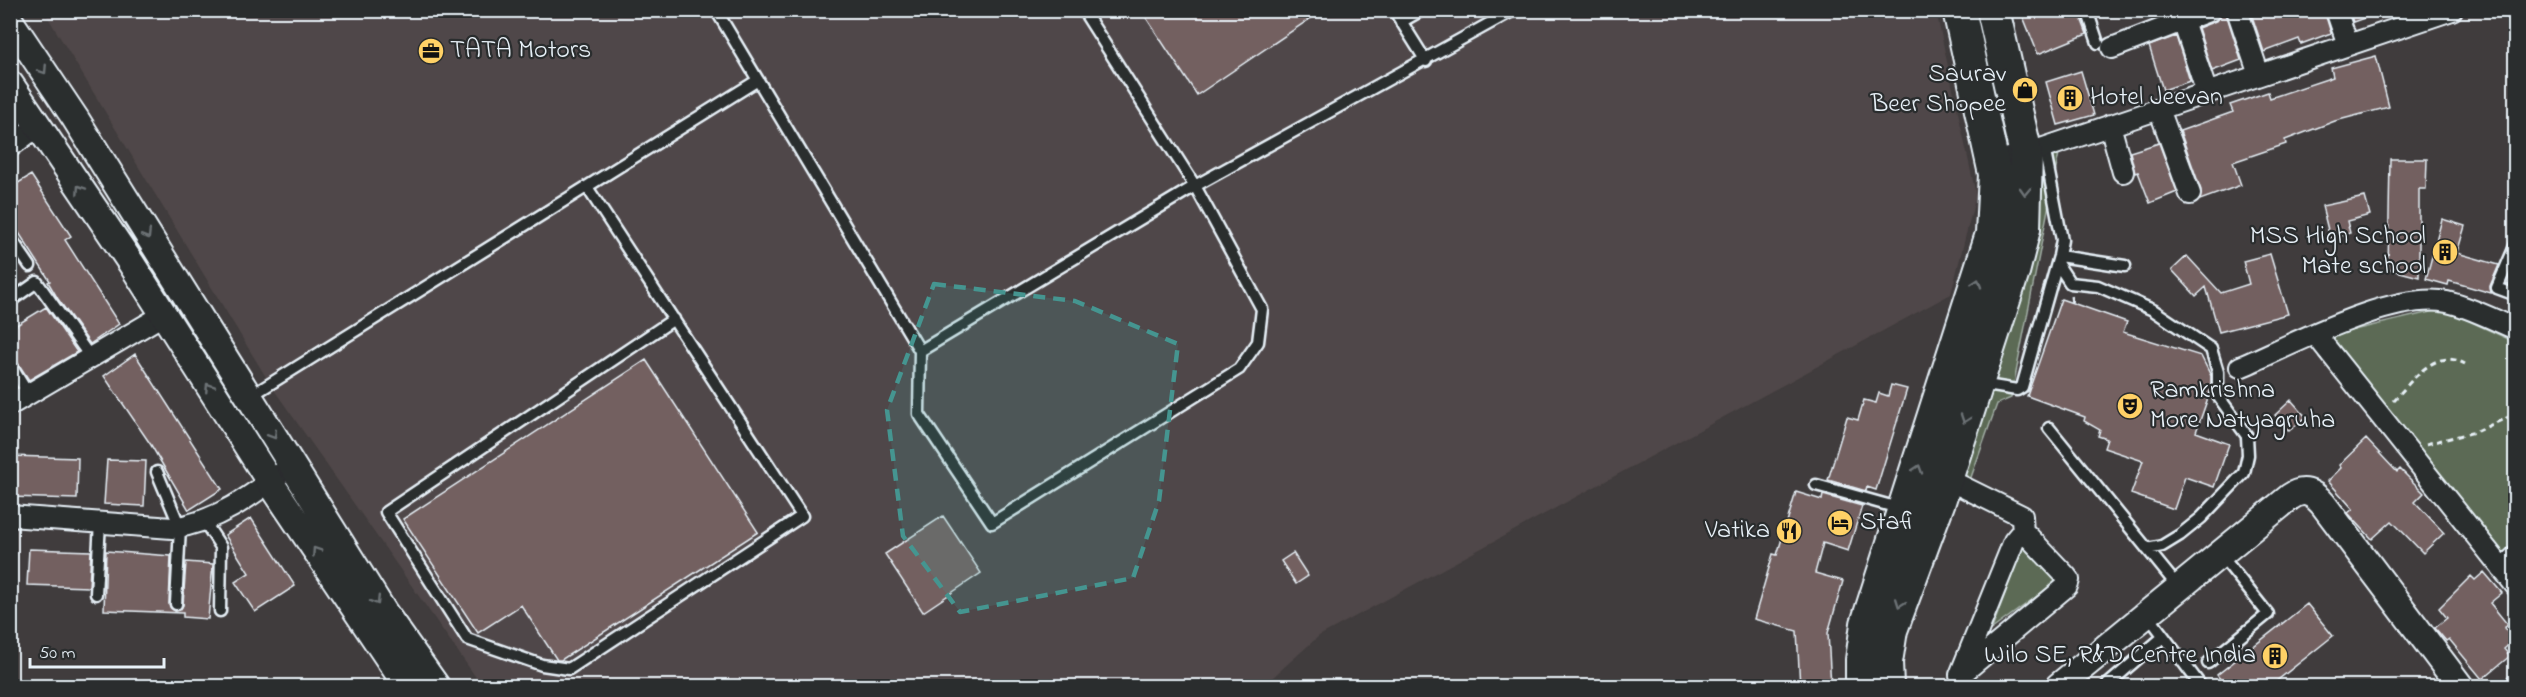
<svg xmlns="http://www.w3.org/2000/svg" width="2526" height="697" viewBox="0 0 2526 697" font-family="'Indie Flower',sans-serif">
<rect width="100%" height="100%" fill="#403c3d"/>
<filter id="ink" filterUnits="userSpaceOnUse"><feTurbulence type="fractalNoise" baseFrequency=".0167" numOctaves="2"/><feDisplacementMap in="SourceGraphic" scale="12" xChannelSelector="R" yChannelSelector="G"/><feConvolveMatrix kernelMatrix="1 2 1 2 8 2 1 2 1" color-interpolation-filters="sRGB"/></filter>
<g filter="url(#ink)">
<path fill="#4f4748" d="M44,11h1892l40,184 -25,99 -632,342 -56,50h-781l-210,-299z"/>
<path fill="#5c6b54" stroke="#a2aea6" stroke-width="1.5" d="M2060,148l-49,250 -14,6 -33,93 -18,-6 80,-335z
M2443,309l72,33v224l-3,3 -188,-232z
M2024,542l39,35 -71,52z"/>
<path fill="#736060" stroke="#e8f1f8" stroke-width="1.5" d="M1141,10h182l-126,85z
M2030,10h48l9,24 -49,20 -16,-40z
M2223,10h2l16,50 -29,11 -14,-43 18,-7z
M2250,10h74l7,23 -30,11 -2,-5 -35,13z
M2349,10h32v2l-28,10z
M2176,36l14,45 -27,9 -14,-44z
M2376,56l13,51 -54,14 -50,19 1,4 -53,18 8,23 -41,15 1,-10 -21,-59 53,-19 -3,-7 38,-13 2,6 63,-21 -2,-9z
M2081,71l13,44 -36,10 -12,-43z
M2159,143l18,49 -27,11 -12,-31 -3,1 -5,-21z
M2390,159h37l-1,30h-7v88l-31,-8z
M31,175l40,61 -6,4 54,84 -29,20 -32,-45 -10,-17 2,-1 -40,-62v-31z
M2365,197l5,18 -23,6 3,12 -20,5 -8,-32z
M2442,219l23,7 -8,27 42,12 -9,21 1,7 -42,-12 -1,4 -22,-6z
M2270,254l18,60 -69,18 -13,-45 -10,9 -24,-26 15,-14 34,37 28,-9 -6,-23z
M2061,299l66,23 -4,10 78,24 10,20v13l-15,43 33,12 -15,43 -29,-10 -11,32 -43,-15 12,-33 -39,-13 3,-9 -9,-3 2,-6 -16,-9 1,-4 -58,-21z
M46,307l31,45 -48,28 -13,-20 -6,-3v-28z
M135,354l87,135 -33,21 -38,-65 -47,-69z
M646,360l112,172 -197,128h-4l-36,-55 -43,28 -75,-114z
M1891,385l16,4 -31,101 -9,-3 -1,4 -38,-11 19,-63 11,3 6,-20 12,3 3,-10 9,3z
M2291,400l15,17 -17,14 -14,-16z
M2366,439l31,33 3,-3 24,24 -9,9 29,31 -21,20 -31,-32 -20,18 -24,-26 5,-4 -25,-28 13,-13 -2,-3z
M10,456l68,2 -1,41 -67,-2z
M107,460l39,1 -2,45 -40,-2z
M1796,492l26,8 1,-5 39,11 -14,45 -25,-8 -8,30 28,8 -15,52 3,54h-31l-3,-56 -43,-12 19,-65 4,1z
M943,516l38,57 -58,39 -38,-58z
M251,518l44,68 -40,26 -20,-30 14,-9 -24,-38z
M29,549l62,2 -2,36 -62,-2z
M106,551l65,5 -2,48 6,7 5,-1 3,-5 3,-43 27,2 -5,55 -25,-2v-4l-79,-3z
M1293,553l15,23 -12,8 -15,-23z
M2484,572l18,21 -12,10 18,22 -4,3 10,12 -10,9 6,7 -28,23 -33,-40 -3,2 -11,-13 12,-10 -8,-10 32,-32 4,4z
M2307,604l26,32 -64,51h-43l-9,-12z"/>
<g fill="none" stroke-linecap="round" stroke-linejoin="round">
<defs>
<path id="service" d="M716,10l204,341 -1,63 73,109 247,-154 19,-27 4,-33 -67,-123 -112,-176
M1394,10l32,51
M2087,10l11,33
M1401,22l21,-12
M587,187l215,329 -233,153 -27,-4 -75,-26 -81,-127 288,-193
M10,237l20,29
M2516,244l-19,44 19,7
M2059,256l66,10
M2057,263l13,20 28,3 55,24 58,39 7,23v24l29,40 1,19 -4,18 -43,45 -21,17 -18,11 -15,3
M10,301l27,-19 54,76
M920,351l275,-165 319,-176
M10,364l19,31
M1980,384l37,6 5,-3 37,-131 3,-16 -18,-93
M249,397l509,-317
M2049,428l130,160
M157,472l23,55 -4,77
M1816,485l86,24
M204,521l17,26 -1,64
M96,594l4,-72
M2147,614l54,72
M2208,663l60,-49 -48,-60
M2106,686l57,-49"/>
<path id="minor" d="M2237,10l22,65
M2336,10l12,35
M2183,21l24,72
M2112,48l99,-38
M2159,109l31,85
M2110,125l13,47
M10,147l28,-21
M1993,162l33,-8 426,-144
M2316,335l200,251
M2240,367c52,-22 152,-76 207,-65 23,5 47,18 69,27
M10,405l153,-90
M1945,478l77,38 1,19
M10,516l162,12c47,-6 83,-35 120,-63
M2502,569l14,-13
M1960,675l107,-89 2,-6 -3,-4 -39,-41h-8l-5,6 -54,134 5,11
M2515,686h1"/>
<path id="tertiary" d="M10,21l65,97 308,493 53,75
M10,84l121,179 139,219 137,204
M2059,686l231,-189c13,-9 23,-5 33,7l137,182"/>
<path id="primary" d="M1862,686v-26l5,-36 125,-390 3,-60 -36,-164
M1887,686l-1,-24 5,-32 48,-129 74,-229 11,-43 2,-75 -33,-144"/>
</defs>
<use href="#service" stroke="#e8f1f8" stroke-width="15"/>
<use href="#minor" stroke="#e8f1f8" stroke-width="24"/>
<use href="#tertiary" stroke="#e8f1f8" stroke-width="30"/>
<use href="#primary" stroke="#e8f1f8" stroke-width="36"/>
<path stroke="#e8f1f8" stroke-width="3" stroke-dasharray="6 4.5" stroke-linecap="butt" d="M2071,296l1,8
M2393,401c19,-19 41,-55 72,-37
M2426,444l49,-12 36,-16h5"/>
<use href="#service" stroke="#2a2d2e" stroke-width="10"/>
<use href="#minor" stroke="#2a2d2e" stroke-width="20"/>
<use href="#tertiary" stroke="#2a2d2e" stroke-width="26"/>
<use href="#primary" stroke="#2a2d2e" stroke-width="32"/>
</g>
<defs><path id="oneway-chevron" d="M-2-3.5L2.5 0L-2 3.5" fill="none" stroke-width="1.6" stroke-linecap="round" stroke-linejoin="round" transform="scale(1.5)"/></defs>
<g stroke="#6c7275">
<use href="#oneway-chevron" transform="translate(43 70) rotate(57)"/>
<use href="#oneway-chevron" transform="translate(80 189) rotate(-124)"/>
<use href="#oneway-chevron" transform="translate(2025 191) rotate(92)"/>
<use href="#oneway-chevron" transform="translate(147 235) rotate(58)"/>
<use href="#oneway-chevron" transform="translate(1977 283) rotate(-72)"/>
<use href="#oneway-chevron" transform="translate(209 387) rotate(-123)"/>
<use href="#oneway-chevron" transform="translate(1965 419) rotate(109)"/>
<use href="#oneway-chevron" transform="translate(273 435) rotate(58)"/>
<use href="#oneway-chevron" transform="translate(1918 469) rotate(-72)"/>
<use href="#oneway-chevron" transform="translate(316 551) rotate(-124)"/>
<use href="#oneway-chevron" transform="translate(376 601) rotate(58)"/>
<use href="#oneway-chevron" transform="translate(1900 603) rotate(110)"/>
</g>
</g>
<path fill="#459590" fill-opacity="0.2" stroke="#459590" stroke-width="4.5" stroke-dasharray="12 8" stroke-linejoin="round" d="M934,284l141,17 103,43 -19,157 -26,77 -173,34 -57,-76 -16,-126z"/>
<defs>
<symbol id="office-disc" viewBox="-11 -11 22 22"><circle r="9.5" fill="#ffd166" stroke="#2a2d2e"/><path d="M-6-3h4V-5.5h4V-3h4V5H-6ZM-1-4.5V-3h2v-1.5ZM-6 0V1H6V0Z" fill="#111"/></symbol>
<symbol id="shop-disc" viewBox="-11 -11 22 22"><circle r="9.5" fill="#ffd166" stroke="#2a2d2e"/><path d="M-5-2.5h2.3a2.7 3.5 0 0 1 5.4 0H5L5.5 6h-11ZM-1.5-2.5h3a1.5 2.3 0 0 0-3 0Z" fill="#111"/></symbol>
<symbol id="building-disc" viewBox="-11 -11 22 22"><circle r="9.5" fill="#ffd166" stroke="#2a2d2e"/><path d="M-4-6H4V6H1V3H-1V6H-4ZM-2.5-4.3h1.7v1.8h-1.7ZM.8-4.3h1.7v1.8H.8ZM-2.5-1h1.7V.8h-1.7ZM.8-1h1.7V.8H.8Z" fill="#111"/></symbol>
<symbol id="theatre-disc" viewBox="-11 -11 22 22"><circle r="9.5" fill="#ffd166" stroke="#2a2d2e"/><path d="M-5-5.5Q0-4 5-5.5V0Q5 5 0 6Q-5 5-5 0ZM-3.3-2.5H-1v1.5H-3.3ZM1-2.5H3.3v1.5H1ZM-2.8 1Q0 5.5 2.8 1Z" fill="#111"/></symbol>
<symbol id="hotel-disc" viewBox="-11 -11 22 22"><circle r="9.5" fill="#ffd166" stroke="#2a2d2e"/><path d="M-6-4.5h1.5V1H6V5H4.5V3h-9V5H-6ZM-4 0a1.8 1.8 0 1 1 3.6 0ZM.5 0V-2.5h3Q6-2.5 6 0Z" fill="#111"/></symbol>
<symbol id="restaurant-disc" viewBox="-11 -11 22 22"><circle r="9.5" fill="#ffd166" stroke="#2a2d2e"/><path d="M-5-6h1v4h1v-4h1v4h1v-4h1v5L-1.5 .5V6h-2V.5L-5-1ZM5-6V6H3V1.5H1.5Q1.5-4 5-6Z" fill="#111"/></symbol>
</defs>
<g fill-rule="evenodd">
<use href="#office-disc" x="416" y="36" width="30" height="30"/>
<use href="#shop-disc" x="2010" y="75" width="30" height="30"/>
<use href="#building-disc" x="2055" y="83" width="30" height="30"/>
<use href="#building-disc" x="2430" y="237" width="30" height="30"/>
<use href="#theatre-disc" x="2115" y="391" width="30" height="30"/>
<use href="#hotel-disc" x="1825" y="508" width="30" height="30"/>
<use href="#restaurant-disc" x="1774" y="516" width="30" height="30"/>
<use href="#building-disc" x="2260" y="641" width="30" height="30"/>
</g>
<g text-anchor="middle" dominant-baseline="central" stroke-width="4.5" stroke-linejoin="round" paint-order="stroke">
<g font-size="26" fill="#e8f1f8" stroke="#2a2d2e" text-anchor="start">
<text x="450" y="51">TATA Motors</text>
<text x="2006" y="75" text-anchor="end">Saurav<tspan x="2006" dy="30">Beer Shopee</tspan></text>
<text x="2090" y="98">Hotel Jeevan</text>
<text x="2426" y="237" text-anchor="end">MSS High School<tspan x="2426" dy="30">Mate school</tspan></text>
<text x="2150" y="391">Ramkrishna<tspan x="2150" dy="30">More Natyagruha</tspan></text>
<text x="1860" y="523">Stafi</text>
<text x="1770" y="531" text-anchor="end">Vatika</text>
<text x="2256" y="656" text-anchor="end">Wilo SE, R&amp;D Centre India</text>
</g>
</g>
<rect width="2526" height="697" fill="none" stroke="#2a2d2e" stroke-width="36"/>
<rect x="18" y="18" width="2490" height="661" fill="none" stroke="#e8f1f8" stroke-width="2" filter="url(#ink)"/>
<path d="M30 658v9h134v-9" fill="none" stroke="#e8f1f8" stroke-width="3"/>
<text x="39" y="658" font-size="18" fill="#e8f1f8" stroke="#2a2d2e" stroke-width="4.5" paint-order="stroke">50 m</text>
</svg>
